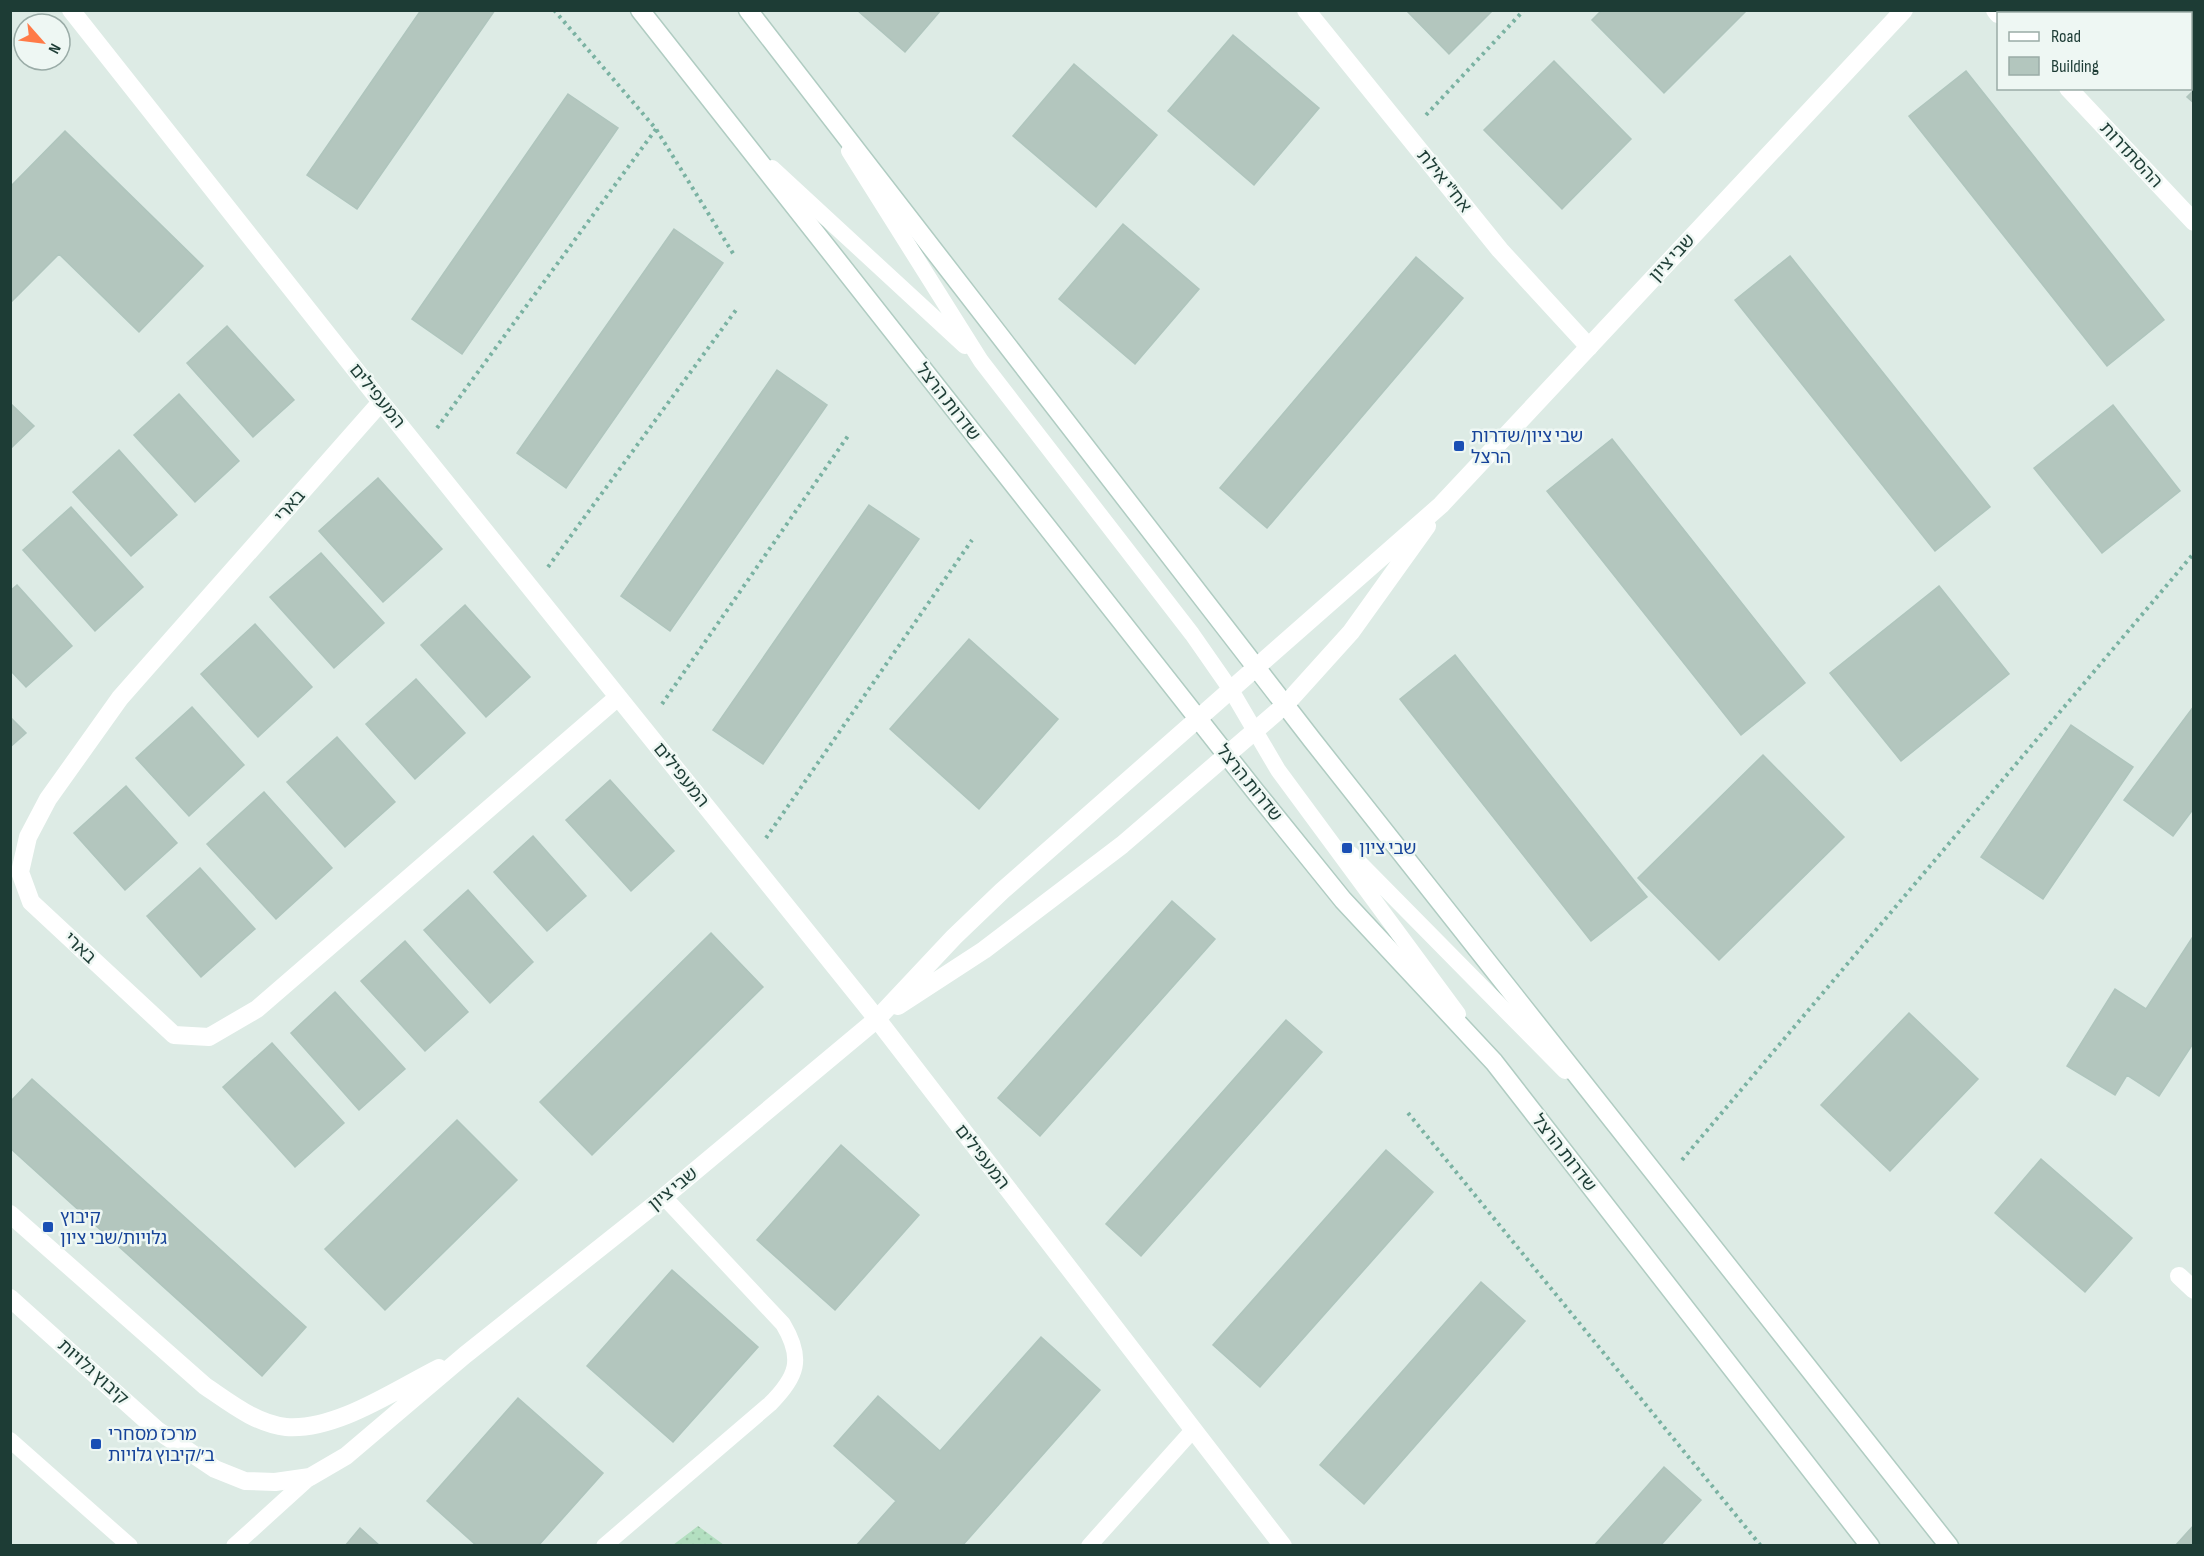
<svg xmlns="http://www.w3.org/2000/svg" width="2204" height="1556" viewBox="0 0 2204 1556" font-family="'Sofia Sans Condensed','Noto Sans Hebrew',sans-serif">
<defs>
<pattern id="park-dots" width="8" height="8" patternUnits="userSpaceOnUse" patternTransform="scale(1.5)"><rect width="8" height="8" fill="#b3dfc0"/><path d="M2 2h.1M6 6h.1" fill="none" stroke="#9ac0a6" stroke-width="1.8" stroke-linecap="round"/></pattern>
</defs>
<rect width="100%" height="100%" fill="#ddebe5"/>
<path fill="url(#park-dots)" d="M698,1526l26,19h-51z"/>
<path fill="#b3c6be" stroke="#afc5bd" stroke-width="1.5" d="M421,10h74l-138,199 -50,-34z
M857,10h84l-36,42z
M1406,10h87l-44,44z
M1602,10h145l-83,83 -72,-73z
M2087,10h76l-3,4h-69z
M1233,35l86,73 -65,77 -86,-74z
M1554,61l77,78 -69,70 -78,-79z
M1074,64l83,71 -61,72 -83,-71z
M1966,71l198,249 -57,46 -198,-250z
M2194,90v13l-7,-6z
M568,94l50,34 -156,226 -50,-35z
M65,131l138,135 -64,66 -80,-78 -47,47 -2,-1v-113z
M1123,224l76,65 -64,75 -76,-65z
M674,229l49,34 -157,225 -49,-35z
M1790,256l200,251 -55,44 -200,-251z
M1416,257l47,41 -196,230 -47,-40z
M227,326l67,74 -41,37 -66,-74z
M777,370l50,35 -157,226 -49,-35z
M179,394l60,67 -44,41 -61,-67z
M10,403l24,23 -24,23z
M2113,405l67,86 -78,62 -68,-85z
M1612,439l193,244 -64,52 -194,-244z
M119,450l58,65 -46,41 -58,-64z
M378,478l64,71 -59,53 -64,-71z
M869,505l50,34 -156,225 -50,-34z
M71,507l72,80 -48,44 -72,-81z
M321,553l63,70 -50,45 -64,-71z
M17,585l55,61 -46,41 -16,-17v-79z
M1939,586l70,88 -108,87 -71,-88z
M465,605l65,72 -44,40 -65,-72z
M255,624l57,63 -54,50 -57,-63z
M969,639l89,80 -79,90 -89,-80z
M1455,655l192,242 -56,44 -191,-242z
M416,679l49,54 -50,46 -49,-55z
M2194,706v102l-21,28 -49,-36z
M192,707l52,58 -55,51 -53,-58z
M10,717l16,16 -16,14z
M2071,725l62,42 -90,132 -62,-42z
M337,737l58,65 -50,45 -58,-65z
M1763,755l81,82 -125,123 -81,-82z
M610,780l64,71 -43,40 -65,-71z
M126,786l51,57 -52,47 -51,-57z
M264,792l68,76 -56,51 -69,-75z
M533,836l53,60 -39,35 -53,-59z
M200,868l55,61 -54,48 -54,-61z
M468,890l65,72 -43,41 -66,-73z
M1172,901l43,38 -175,197 -42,-38z
M711,933l52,54 -171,168 -52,-53z
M2194,935v107l-35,54 -32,-21 -12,20 -48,-29 48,-77 31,20z
M405,941l63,71 -43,39 -64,-70z
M335,992l70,77 -46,41 -68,-77z
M1909,1013l69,66 -88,92 -69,-66z
M1286,1020l36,32 -181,204 -35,-32z
M272,1043l72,80 -49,44 -72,-80z
M32,1079l274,248 -44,49 -252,-228v-46z
M457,1120l60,60 -132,130 -60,-61z
M841,1145l78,70 -84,95 -78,-70z
M1386,1150l47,42 -173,195 -47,-42z
M2041,1159l91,79 -47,54 -90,-79z
M672,1270l86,77 -85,95 -86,-76z
M1481,1282l44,39 -161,183 -44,-39z
M1041,1337l59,53 -138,156h-106l40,-45 -62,-55 44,-50 62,55z
M518,1398l85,75 -65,73h-61l-50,-45z
M1664,1467l37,33 -41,46h-66z
M2194,1525v21h-19z
M360,1528l20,18h-35z"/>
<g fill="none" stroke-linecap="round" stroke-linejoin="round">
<defs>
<path id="secondary" d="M640,10l615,781 88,109 151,162 376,484
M748,10l565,731 636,805"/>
</defs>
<use href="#secondary" stroke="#b0ccc2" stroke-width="21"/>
<path stroke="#7ab2a2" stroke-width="4" stroke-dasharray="3 4.5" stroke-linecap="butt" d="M554,10l102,119 78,126
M1426,115l98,-105
M437,428l219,-299
M548,567l188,-257
M662,704l188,-271
M766,838l206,-298
M1408,1113l353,433
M1682,1160l512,-607"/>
<path stroke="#fff" stroke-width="16" d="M849,151l132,210 211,273 39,56 47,80 180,244
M772,168l193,178
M1351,854l214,217
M10,1440l120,106
M234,1546l76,-69
M604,1546l166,-142c27,-27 34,-45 13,-80l-119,-127
M1089,1546l104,-116"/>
<path stroke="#fff" stroke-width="18" d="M71,10l310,392 496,617 406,527
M1306,10l194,240 89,97
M1995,10l3,4
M2068,88l126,134
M381,402l-261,296 -72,101 -20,38 -8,35 11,30 143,133 35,2 48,-28 361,-312
M2179,1276l15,14"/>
<path stroke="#fff" stroke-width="18" d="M898,1006l86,-56 138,-105 164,-141 65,-72 76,-106
M10,1214l195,172c24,16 51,38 81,41 50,4 109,-37 153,-59
M10,1298l147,132 58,39 30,12 30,1 35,-5 36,-21 119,-101 199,-158 213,-178 77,-82 48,-46 439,-386 463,-495"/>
<use href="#secondary" stroke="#fff" stroke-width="18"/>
</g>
<g fill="#1a4fb4" stroke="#eef7f3" stroke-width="2">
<rect x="1453" y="440" width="12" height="12" rx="3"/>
<rect x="1341" y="842" width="12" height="12" rx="3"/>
<rect x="42" y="1221" width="12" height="12" rx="3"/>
<rect x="90" y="1438" width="12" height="12" rx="3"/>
</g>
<g text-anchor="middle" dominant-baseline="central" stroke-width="5" stroke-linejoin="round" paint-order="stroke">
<g font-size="18" fill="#1d3c35" stroke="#eef7f3">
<text transform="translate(2131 155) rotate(47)">ההסתדרות</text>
<text transform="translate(1444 181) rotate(51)">אח"י אילת</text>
<text transform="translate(1672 258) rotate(-47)">שבי ציון</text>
<text transform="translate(377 396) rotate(51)">המעפילים</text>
<text transform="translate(948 402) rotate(52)">שדרות הרצל</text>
<text transform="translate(290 506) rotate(-49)">בארי</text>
<text transform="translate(681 775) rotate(51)">המעפילים</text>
<text transform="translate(1249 783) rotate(51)">שדרות הרצל</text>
<text transform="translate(80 948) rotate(43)">בארי</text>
<text transform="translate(1564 1153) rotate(52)">שדרות הרצל</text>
<text transform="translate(982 1157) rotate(52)">המעפילים</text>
<text transform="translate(673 1189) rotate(-39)">שבי ציון</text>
<text transform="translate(93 1372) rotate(42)">קיבוץ גלויות</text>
</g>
<g font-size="18" fill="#164399" stroke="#eef7f3" text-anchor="start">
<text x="1471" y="436">שבי ציון/שדרות<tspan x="1471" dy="21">הרצל</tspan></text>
<text x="1359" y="848">שבי ציון</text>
<text x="60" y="1217">קיבוץ<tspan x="60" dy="21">גלויות/שבי ציון</tspan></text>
<text x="108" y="1434">מרכז מסחרי<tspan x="108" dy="21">ב׳/קיבוץ גלויות</tspan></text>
</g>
</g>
<rect width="2204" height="1556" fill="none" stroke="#1d3c35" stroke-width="24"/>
<rect x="1997" y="12" width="195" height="78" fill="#eef7f3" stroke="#9aaca7" stroke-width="1.5"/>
<rect x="2009" y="32" width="30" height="9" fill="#ffffff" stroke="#9aaca7" stroke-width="1.5"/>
<text x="2051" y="42" font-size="18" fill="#1d3c35">Road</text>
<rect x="2009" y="57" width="30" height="18" fill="#b3c6be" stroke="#9aaca7" stroke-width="1.5"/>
<text x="2051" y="72" font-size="18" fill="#1d3c35">Building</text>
<g transform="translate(42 42) rotate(118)"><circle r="28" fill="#eef7f3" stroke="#9aaca7" stroke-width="1.5"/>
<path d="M0-4.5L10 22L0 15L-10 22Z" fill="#ff7a47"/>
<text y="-9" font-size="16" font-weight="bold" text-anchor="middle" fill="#1d3c35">N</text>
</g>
</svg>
